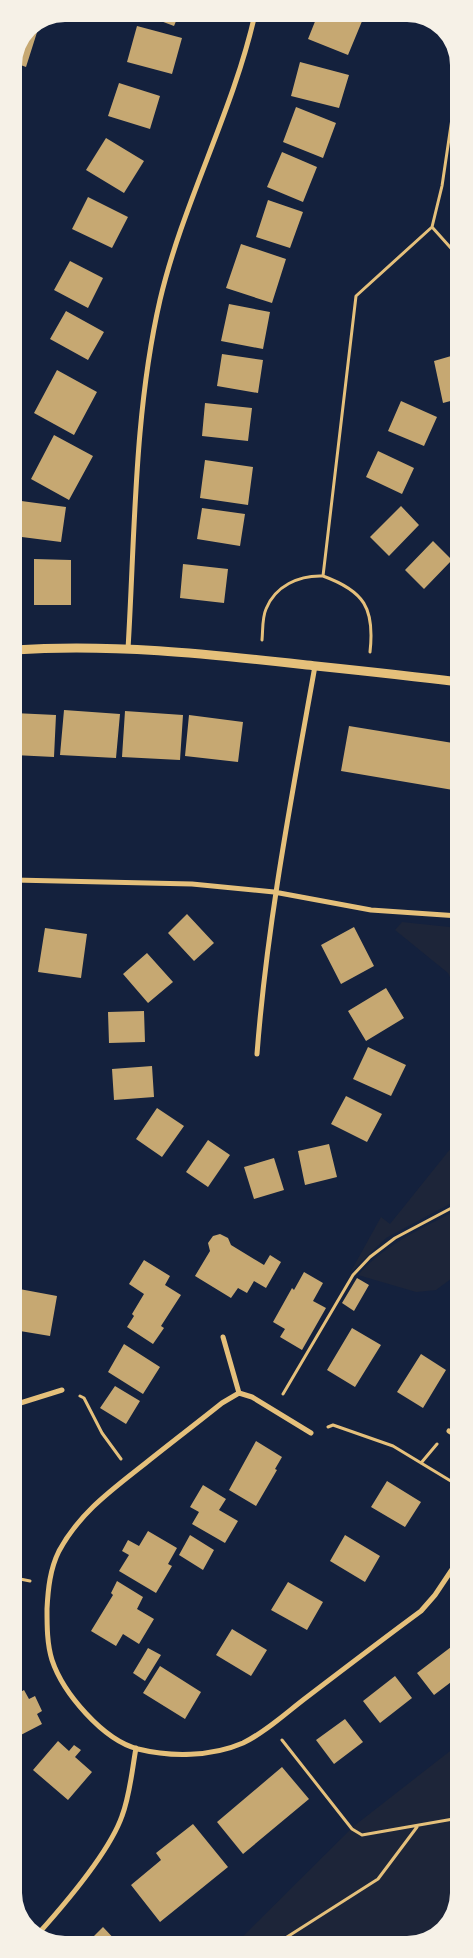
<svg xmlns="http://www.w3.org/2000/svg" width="473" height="1958" viewBox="0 0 473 1958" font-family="Figtree,sans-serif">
<rect width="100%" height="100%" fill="#14213d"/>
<path fill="#1d2539" d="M402,922l57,6v68l-11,-23 -53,-43z
M459,1138v61l-73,39 -36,35 31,-56 9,7z
M459,1209v64l-23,17 -20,2 -58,-17c27,-31 65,-47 101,-66z
M459,1744v149l-12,33 -30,17 -182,1 119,-118z"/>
<path fill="#c6a872" d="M142,14h37l-5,12z
M318,14h47l-17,41 -40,-16z
M36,26h3l-13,41 -11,-4 14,-34z
M137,26l45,12 -10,36 -45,-12z
M300,62l49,13 -10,33 -48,-12z
M119,83l41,13 -10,33 -42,-13z
M296,107l40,16 -13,35 -40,-16z
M106,138l38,23 -20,32 -38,-23z
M282,152l35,15 -14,35 -36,-15z
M88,197l40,20 -16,31 -40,-19z
M268,200l35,12 -13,36 -34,-11z
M241,244l45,15 -14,44 -46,-15z
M70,261l33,17 -15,30 -34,-18z
M229,304l41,8 -7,37 -42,-8z
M66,311l38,21 -16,28 -38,-21z
M222,354l41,6 -5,33 -41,-7z
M458,354v45l-15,4 -9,-42z
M57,370l40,22 -23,43 -40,-22z
M401,401l36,16 -13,29 -36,-15z
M205,403l47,5 -4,33 -46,-5z
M54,435l39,21 -24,44 -38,-21z
M378,451l36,17 -12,26 -36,-17z
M205,460l48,7 -5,38 -48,-7z
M14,500l52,7 -5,35 -47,-6z
M401,506l18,19 -30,31 -19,-19z
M202,508l43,6 -5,32 -43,-7z
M433,541l19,19 -28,29 -19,-19z
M34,559l37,1v45h-37z
M183,564l45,5 -4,34 -44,-5z
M64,710l56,4 -4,44 -56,-3z
M125,711l58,4 -3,45 -58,-3z
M14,713l42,2 -2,42 -40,-2z
M189,715l54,7 -5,40 -53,-6z
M349,726l110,18v47l-118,-20z
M187,914l27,29 -20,18 -26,-28z
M354,927l20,39 -33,18 -20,-39z
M45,928l42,6 -6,44 -43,-6z
M147,953l26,29 -25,21 -25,-29z
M386,988l18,30 -38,23 -18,-30z
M144,1011l1,31 -36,1 -1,-31z
M368,1047l38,18 -15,31 -38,-17z
M152,1066l2,31 -40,3 -2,-31z
M346,1096l36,18 -15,28 -36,-18z
M157,1108l27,18 -22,31 -26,-18z
M208,1140l22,15 -22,32 -22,-15z
M329,1144l8,33 -32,8 -7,-34z
M274,1158l10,32 -30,9 -10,-32z
M220,1234l8,4 3,7 33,20 6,-10 11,7 -15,26 -12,-7 -7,12 -9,-5 -7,10 -36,-22 15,-25 -2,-8 5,-7z
M144,1260l26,16 -5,9 16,10 -20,31 3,2 -11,16 -26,-17 7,-11 -2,-2 12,-20 -15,-10z
M304,1272l19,11 -10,18 13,7 -24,42 -22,-13 5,-8 -12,-7 19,-34 2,2z
M357,1278l12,7 -15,26 -12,-8z
M14,1288l43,8 -7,40 -36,-6z
M352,1328l29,17 -26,42 -28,-17z
M124,1344l36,23 -17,27 -35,-22z
M421,1354l25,16 -23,38 -26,-16z
M115,1386l25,15 -14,23 -26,-16z
M256,1441l26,16 -7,12 2,1 -21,36 -27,-16z
M387,1481l34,21 -16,25 -34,-20z
M203,1485l23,14 -7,11 19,11 -13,22 -33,-19 7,-12 -9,-5z
M148,1531l29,17 -9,16 4,2 -16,27 -37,-22 10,-16 -7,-4 6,-11 11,6z
M190,1535l24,15 -11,20 -24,-15z
M345,1535l35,21 -15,26 -35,-21z
M117,1581l26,16 -6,12 17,10 -15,25 -16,-10 -7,12 -25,-15 22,-36 -2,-2z
M288,1582l35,20 -16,28 -36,-20z
M232,1629l35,21 -16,26 -35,-21z
M451,1647l8,10v19l-25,19 -17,-22z
M148,1648l13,7 -16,26 -12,-8z
M160,1666l41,26 -16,27 -42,-26z
M395,1676l17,22 -32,25 -17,-22z
M24,1690l5,9 6,-3 7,15 -5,3 5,10 -27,14v-43z
M345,1719l18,23 -29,22 -18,-24z
M58,1741l11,10 5,-6 7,5 -6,7 17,15 -24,28 -35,-30z
M282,1767l27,32 -66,55 -26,-32z
M193,1824l35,43 -68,55 -29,-37 30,-25 -5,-7z
M103,1927l16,17h-33z"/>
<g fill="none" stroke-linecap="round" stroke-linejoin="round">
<path stroke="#e5c07b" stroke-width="3" d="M432,227l26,29
M262,640c1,-10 0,-22 4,-31 9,-23 33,-34 57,-33
M370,652c5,-44 -6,-61 -47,-76l33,-280 76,-69 10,-41 16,-108
M283,1394l70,-119 17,-18 25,-19 64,-34
M80,1396l4,2 18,35 19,26
M328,1427l5,-2 60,21 66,40
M421,1463l16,-19
M15,1578l15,3
M282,1740l70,89 10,6 97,-17
M276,1944l102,-65 39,-52"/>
<path stroke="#e5c07b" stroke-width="5" d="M128,649c7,-116 6,-236 32,-349 23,-98 73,-188 95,-286
M14,880l178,4 82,8 97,18 88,6
M257,1054c10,-131 35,-259 58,-388
M223,1337l16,56
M14,1405l48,-15
M449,1431l10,6
M311,1433l-59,-36 -13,-4 -17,10c-25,20 -50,39 -75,59 -34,27 -67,50 -88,89 -9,18 -11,38 -12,58 0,17 0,35 5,51 11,33 51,80 86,89 32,8 73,8 105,-6 23,-11 44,-31 64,-46 38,-29 76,-58 114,-86l14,-16 24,-36
M38,1934c26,-29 71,-81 84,-118 8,-21 10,-46 14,-68"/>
<path stroke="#e5c07b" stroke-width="9" d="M14,650c101,-7 202,5 302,16 48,5 95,10 143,16"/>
</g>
<path d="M0 0H473V1958H0ZM65 22H407A43 43 0 0 1 450 65V1893A43 43 0 0 1 407 1936H65A43 43 0 0 1 22 1893V65A43 43 0 0 1 65 22Z" fill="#f6f1e7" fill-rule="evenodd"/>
</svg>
